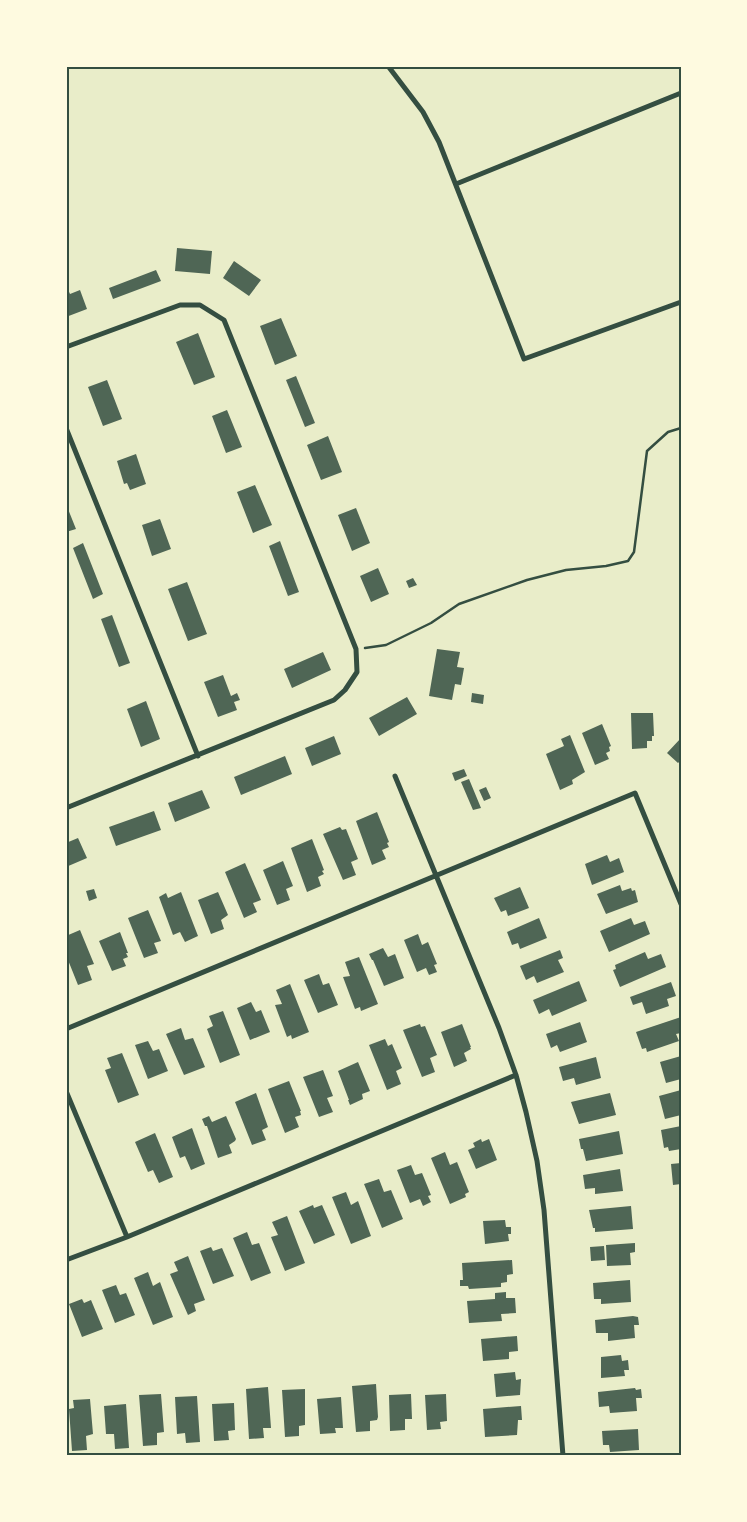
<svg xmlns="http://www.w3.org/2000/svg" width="747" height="1522" viewBox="0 0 747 1522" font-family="'PT Serif',serif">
<rect width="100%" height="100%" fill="#e9edc9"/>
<path fill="#4f6655" d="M177,248l35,3 -2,23 -35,-3z
M234,261l27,19 -12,16 -26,-18z
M156,270l5,11 -48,18 -4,-11z
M66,285l4,9 10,-4 7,19 -21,8z
M281,318l16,38 -22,9 -15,-39z
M198,333l17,44 -21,8 -18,-43z
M296,376l19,47 -10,4 -19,-47z
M107,380l15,39 -19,7 -15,-39z
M227,410l15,37 -16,6 -14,-37z
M328,436l14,36 -21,8 -14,-35z
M136,454l10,30 -16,6 -3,-7 -3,1 -7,-23z
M255,485l17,40 -19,8 -16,-41z
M66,504l10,25 -10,3z
M356,508l14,35 -18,8 -14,-36z
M160,519l11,30 -19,7 -10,-31z
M280,541l19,51 -11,4 -19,-50z
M83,543l20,51 -10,5 -20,-51z
M378,568l11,26 -18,8 -11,-26z
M413,578l4,7 -8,3 -3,-7z
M187,582l20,52 -19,7 -20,-52z
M112,615l18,48 -11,4 -18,-48z
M437,649l23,3 -3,15 7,1 -3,17 -6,-1 -3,16 -23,-4z
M323,652l8,18 -39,18 -8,-19z
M223,675l8,21 6,-3 3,7 -6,2 3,8 -19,7 -14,-35z
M472,693l12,2 -1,9 -12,-2z
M407,697l10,17 -38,22 -10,-18z
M146,701l14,38 -19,8 -14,-38z
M631,713h22l1,23h-2v5h-5v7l-15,1z
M602,724l9,22 -2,1 1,4 -4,2 3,6 -14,6 -13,-32z
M570,735l15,37 -13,8 1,4 -13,6 -14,-36 18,-8 -3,-7z
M334,736l7,18 -29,12 -7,-18z
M681,738v22l-3,3 -11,-10z
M285,756l7,18 -51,21 -7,-18z
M464,769l3,7 -12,5 -3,-8z
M469,779l12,29 -8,2 -12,-28z
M486,787l5,11 -7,3 -5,-11z
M202,790l8,18 -35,14 -7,-19z
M154,811l7,19 -45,16 -7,-19z
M377,812l12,30 -2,1 2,4 -7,3 4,9 -14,6 -16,-44z
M340,827l2,3 4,-1 12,30 -7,3 5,13 -13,5 -20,-46z
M78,838l9,20 -21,9v-24z
M312,839l12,31 -2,1 2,3 -6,3 3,9 -14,6 -16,-44z
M607,855l3,7 9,-4 5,14 -32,13 -7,-21z
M283,861l10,25 -7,3 4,11 -13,5 -14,-35z
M245,863l16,37 -8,3 4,9 -13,6 -19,-46z
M620,885l2,6 9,-3 1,3 3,-1 3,12 -32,12 -9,-20z
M520,887l9,21 -21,8 -2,-6 -5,2 -7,-14z
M94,889l3,9 -8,3 -3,-10z
M181,892l17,44 -13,6 -5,-10 -7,3 -14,-38 7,-4 2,5z
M218,892l10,23 -7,5 3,9 -13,5 -13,-34z
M148,910l13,31 -7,2 4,10 -14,5 -16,-40z
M539,918l8,20 -27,11 -2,-6 -6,2 -5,-13z
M631,918l3,7 11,-4 5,13 -41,18 -9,-21z
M80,930l14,34 -7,2 5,14 -14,5 -12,-30v-19z
M120,932l8,21h-2l2,4 -5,2 3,7 -14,5 -13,-30z
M418,934l4,11 6,-3 9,22 -3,1 3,7 -8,3 -3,-7 -9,4 -13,-32z
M383,948l5,9 7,-3 9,24 -20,8 -11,-26h-1l-3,-6z
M560,950l3,8 -5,2 6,12 -27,11 -3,-7 -8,4 -6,-14z
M645,952l3,7 13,-5 5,13 -46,20 -7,-17 3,-1 -1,-4z
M359,957l19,47 -17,7 -1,-4 -5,2 -12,-32 7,-1 -5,-14z
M319,974l4,11 6,-2 9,22 -20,8 -14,-33z
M579,981l8,20 -35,15 -3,-7 -10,5 -6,-14z
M671,982l5,14 -9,3 2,7 -23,8 -4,-12 -9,3 -3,-8z
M290,984l19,48 -17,7 -1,-4 -4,2 -12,-32 7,-1 -6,-14z
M251,1002l5,10 5,-2 9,22 -20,8 -13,-32z
M223,1011l17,44 -20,8 -13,-34 6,-3 -4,-10z
M681,1017v16l-5,1 3,7 -32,11 -1,-4 -4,1 -6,-17z
M580,1022l7,20 -27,10 -3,-7 -6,3 -5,-14z
M420,1024l1,3 4,-1 12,29 -7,3 5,14 -13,5 -19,-47z
M462,1024l9,23h-1l1,2 -7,4 3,8 -13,6 -13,-35z
M181,1028l4,12 8,-2 12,29 -21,8 -18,-41z
M385,1039l3,7 4,-2 10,24 -6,3 5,13 -14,6 -18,-45z
M148,1041l5,10 6,-2 9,22 -20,8 -13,-34z
M122,1053l17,42 -21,8 -13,-33 6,-2 -4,-10z
M681,1056v23l-15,4 -6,-21z
M596,1057l5,21 -25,7 -2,-7 -11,3 -4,-14z
M358,1062l12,29 -8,3 1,5 -13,6 -2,-5h1l-11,-29z
M323,1070l10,26 -6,2 6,14 -14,5 -16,-40z
M289,1081l12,30h-1l1,4 -6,2 4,10 -14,6 -17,-44z
M681,1090v25l-16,4 -6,-23z
M256,1093l12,34 -6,3 4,10 -14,5 -17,-43z
M610,1093l6,22 -37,9 -8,-22z
M209,1116l3,6 14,-6 10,23 -1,2 -6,4 3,8 -14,5 -11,-32h-2l-3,-7z
M681,1126v23l-12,2 -1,-4 -4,1 -3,-18z
M192,1128l13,36 -14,6 -6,-14 -5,2 -8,-21z
M619,1131l4,23 -37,7 -3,-12h-2l-2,-10z
M155,1133l18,44 -14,6 -6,-13 -5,2 -13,-30z
M481,1139l1,3 7,-3 8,21 -21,9 -8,-19 7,-3 -2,-4z
M445,1152l5,13 7,-3 12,30 -4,2 1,3 -16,7 -19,-46z
M681,1163v21l-8,1 -2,-21z
M411,1165l4,10 7,-2 9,22 -3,1 3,6 -8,4 -3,-7 -10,4 -13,-33z
M620,1169l3,22 -28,3v-6l-10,1 -2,-14z
M379,1179l5,13 7,-2 12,29 -21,9 -18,-44z
M346,1192l5,13 7,-4 13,35 -20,8 -19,-47z
M313,1205l1,3 8,-3 13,30 -21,9 -15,-33z
M631,1206l2,23 -38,3v-4h-2l-4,-18z
M287,1216l18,47 -20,8 -14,-34 7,-2 -6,-13z
M505,1220l1,7h5v7h-3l1,7 -24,3 -2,-23z
M247,1232l5,13 7,-2 12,30 -20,8 -18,-43z
M635,1243v9l-5,1 1,12 -24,1 -1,-21z
M604,1246l1,14 -14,1 -1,-14z
M211,1247l2,4 9,-3 12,28 -21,8 -13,-33z
M188,1256l17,44 -11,4 2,7 -8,4 -18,-41 8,-3 -4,-9z
M512,1260l1,14 -6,1v7l-6,1v4l-32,2 -1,-3h-8v-6h3l-1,-17z
M148,1272l5,14 7,-4 13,35 -20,8 -19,-47z
M630,1280l1,22 -30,2v-5h-7l-1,-16z
M116,1285l4,10 6,-2 9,22 -20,8 -13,-33z
M506,1292v6h9l1,15 -15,1 1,7 -33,2 -2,-22 28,-2v-6z
M82,1299l2,4 7,-3 12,29 -21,8 -13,-33z
M633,1316l5,1 1,8h-5l1,13 -27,3v-8h-12l-1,-13z
M517,1336l1,15 -9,1v7l-26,2 -2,-22z
M621,1355l1,6 6,-1 1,10h-5l1,6 -24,2v-21z
M515,1372l1,8 5,-1 -1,16 -24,2 -2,-23z
M376,1384l2,33 -1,3 -7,1v10l-14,1 -4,-46z
M268,1387l3,41h-8l1,10 -15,1 -3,-50z
M635,1388l1,2 5,-1 1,9h-6l1,13 -27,2 -1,-7 -10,1 -1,-15z
M305,1389v36l-6,1v10l-14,1 -3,-47z
M161,1394l3,38 -7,1v12l-14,1 -4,-51z
M411,1394l1,25h-7v11l-15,1 -1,-36z
M446,1394l1,27 -7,1 1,7 -14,1 -2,-35z
M197,1396l3,46 -14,1 -1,-10 -8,1 -2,-37z
M341,1397l2,31h-8l1,5 -16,1 -3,-35z
M90,1399l3,35 -7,2 1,14 -15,1 -3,-42 5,-1 -1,-8z
M234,1403l1,27 -7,1 1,9 -15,1 -2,-37z
M126,1404l3,44 -14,1 -1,-15h-8l-2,-28z
M521,1406l1,14h-4l-1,15 -32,2 -2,-28z
M638,1429l1,21 -29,2 -1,-7h-6l-1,-14z"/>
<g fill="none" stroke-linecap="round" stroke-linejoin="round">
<path stroke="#344e41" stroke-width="2.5" d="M365,648l21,-3 45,-22 28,-19 68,-24 39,-10 40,-4 22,-5 6,-9 13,-101 21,-19 13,-4"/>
<path stroke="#344e41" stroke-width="5" d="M388,66l35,46 16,30 85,217 157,-57
M456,184l225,-91
M66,347l114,-42h20l24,15 132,329 1,23 -12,18 -11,10 -268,108
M66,428l132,328
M395,776l104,252 17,47 10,37 11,49 7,49 19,246
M66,1029l569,-236 46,111
M66,1091l61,146
M66,1260l61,-23 389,-162"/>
</g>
<rect width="747" height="1522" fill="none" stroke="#fefae0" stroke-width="135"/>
<rect x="68" y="68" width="612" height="1386" fill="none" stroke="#344e41" stroke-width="2"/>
</svg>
